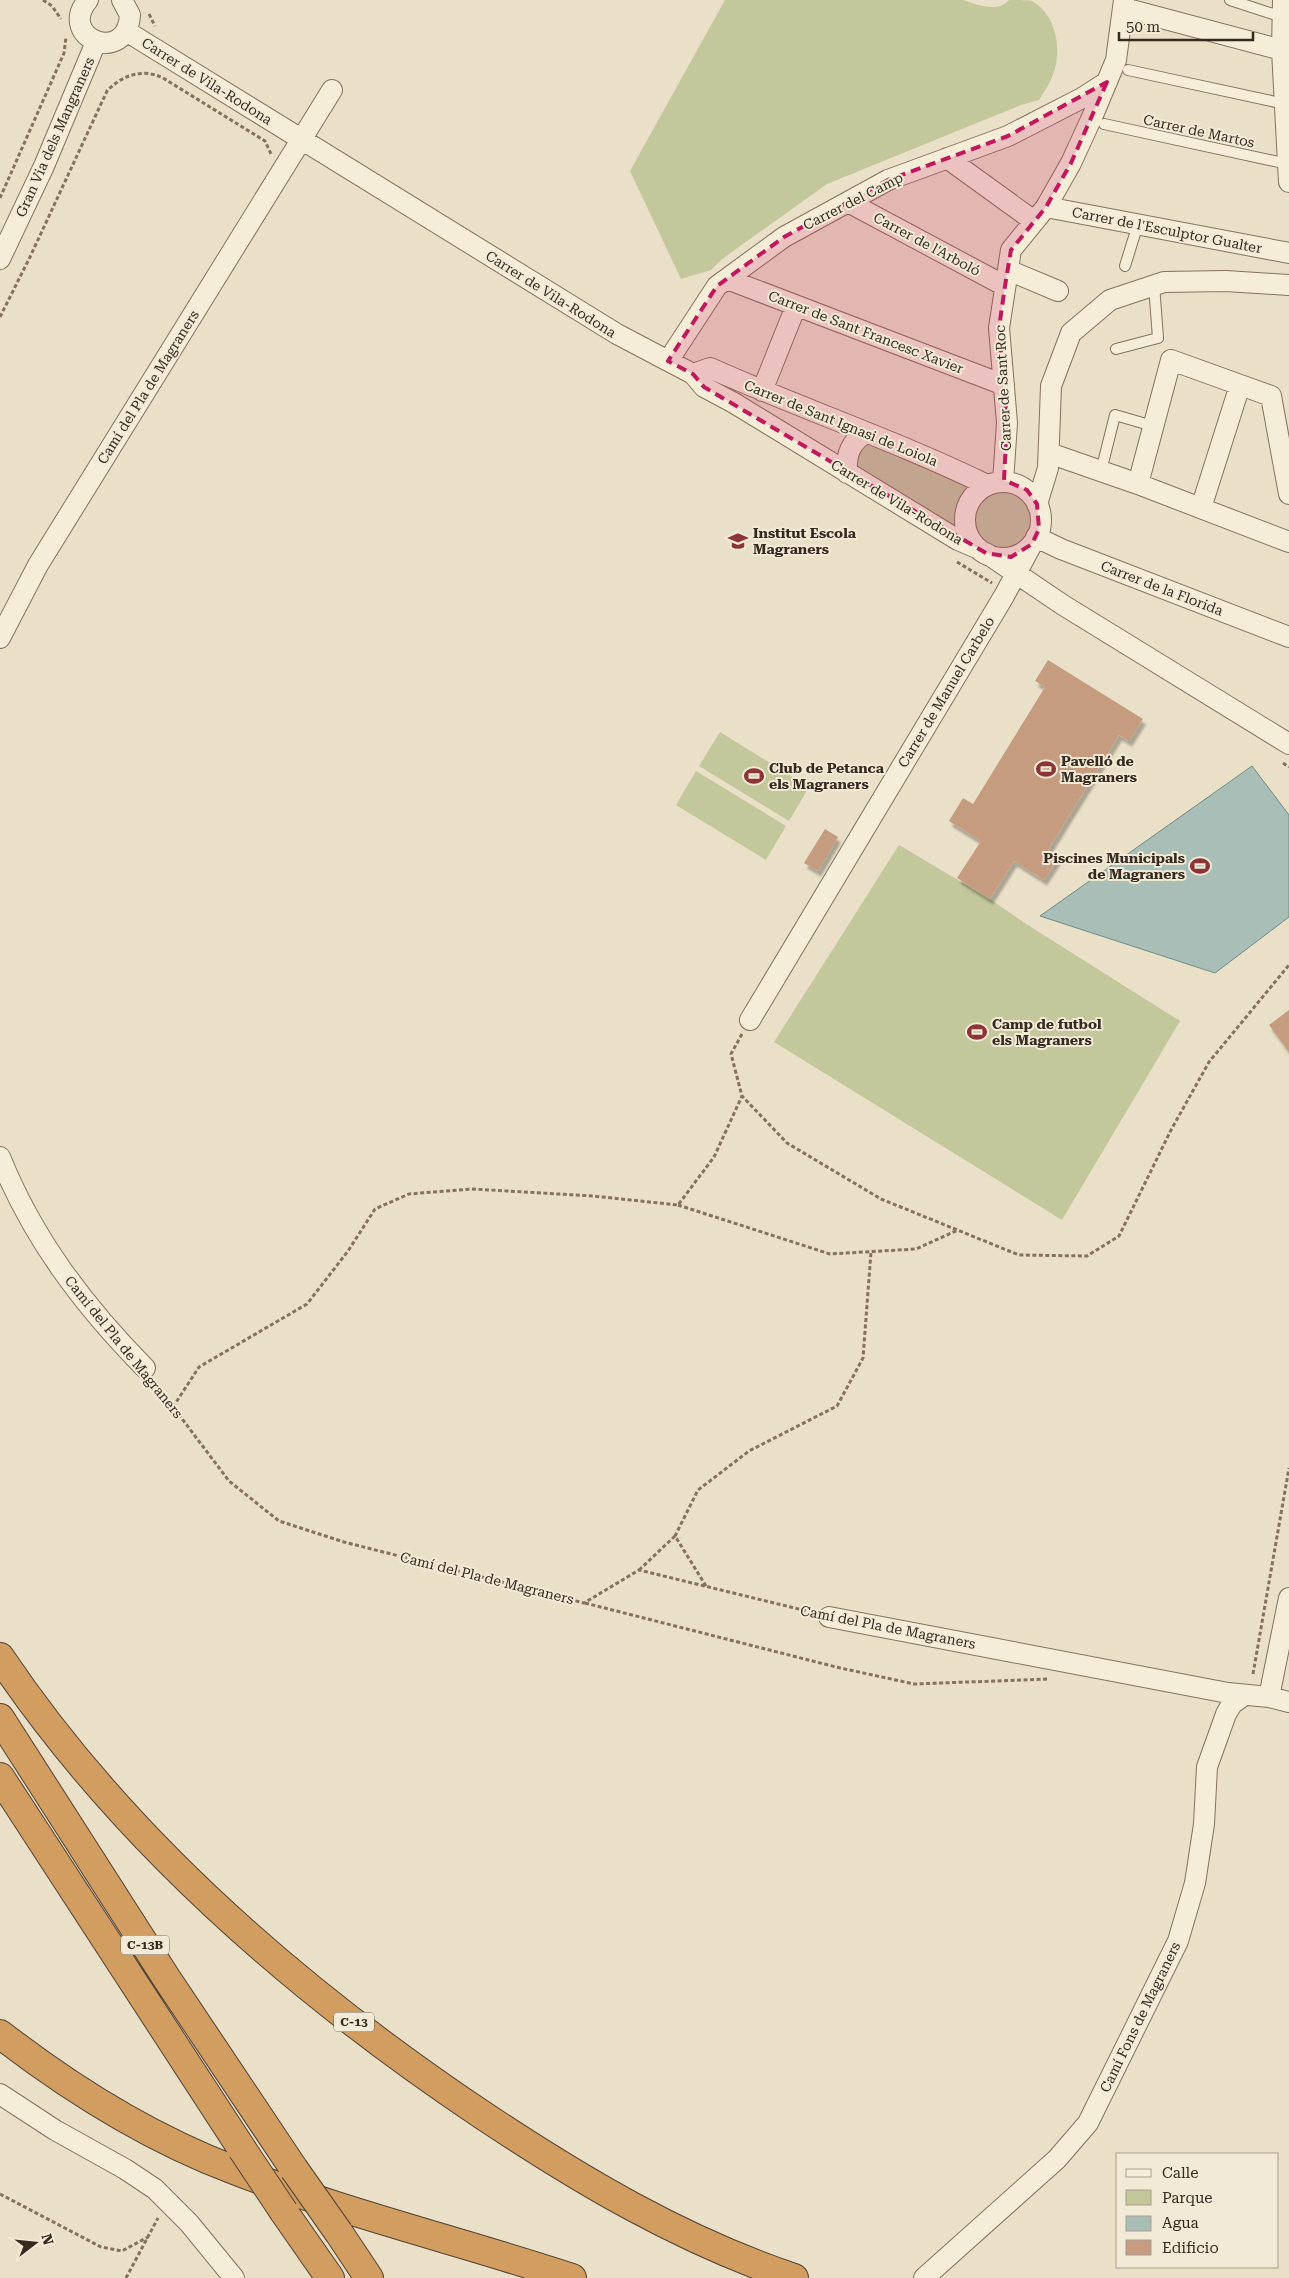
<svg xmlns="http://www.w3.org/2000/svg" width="1289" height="2278" viewBox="0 0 1289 2278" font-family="'Roboto Serif',serif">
<defs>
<filter id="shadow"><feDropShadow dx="3" dy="5.5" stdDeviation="1" flood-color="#0004"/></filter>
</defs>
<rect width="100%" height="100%" fill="#eadfc7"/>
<path fill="#c3c79c" d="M725,0h238c14,5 35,13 46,0 7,0 18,0 23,1 25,14 31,51 20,76 -3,8 -9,16 -13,23l-18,5 -194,79 -105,75 -11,11 -30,9 -51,-108z
M872,443l97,41c-11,14 -16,27 -13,45l-3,2 -98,-66 1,-11 10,-10z
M975 520a28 28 0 1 1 56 0a28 28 0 1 1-56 0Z
M720,732l89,55 -20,34 -90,-55z
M696,771l90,55 -20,34 -90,-55z
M899,845l91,54 33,23 157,99 -118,199 -288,-178z"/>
<path fill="#a8beb7" stroke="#6f8c84" d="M1252,766l37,49v102l-74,56 -175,-57z"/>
<path fill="#c59c80" filter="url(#shadow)" d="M1048,660l95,59 -14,22 -10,-6 -71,115 11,7 -15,23 -30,-19 -24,38 -33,-21 24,-37 -32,-20 14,-23 10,6 72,-117 -10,-6z
M825,829l13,8 -20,34 -14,-8z
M1289,1010v42l-20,-27z"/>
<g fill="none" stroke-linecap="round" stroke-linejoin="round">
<defs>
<path id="lane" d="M1230,0l52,17
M1128,70l157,34
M1104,124l184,40
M1125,266l13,-42
M1116,349l42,-11 -4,-53
M1101,471l14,-56 38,11"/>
<path id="street" d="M88,0c-32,38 39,66 42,15l-8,-15
M1283,0l-1,50 7,132
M1124,8l158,42
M126,31l491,303 76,40 11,13 30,16 224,137 21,9
M947,158l87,63
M848,202l157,84
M1046,207l243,46
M0,259l44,-93 52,-124
M1008,270l50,21
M727,279l277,106
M668,361l49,-75 67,-49 104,-57 120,-44 74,-38 25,-16
M693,374l17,-6c92,41 187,73 277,117
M762,391l34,-85
M1049,453l89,31 151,58
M847,473c-1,-18 3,-31 19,-40
M1003,482l4,-59 -8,-95 12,-78 35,-43 25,-44 22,-48 23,-55 8,-60
M965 520a38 38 0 1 1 76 0a38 38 0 1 1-76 0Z
M1138,484l33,-124 100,36 18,98
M1037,504l11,-36 3,-82 20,-53 39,-33 54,-18 62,-1 63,4
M1201,508l39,-123
M1036,537l25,12 228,88
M986,553l77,52 226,139
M0,638l38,-73 294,-475
M750,1020l254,-424 28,-52
M0,1157c33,82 84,149 145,211
M829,1617l399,76 41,4 20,5
M1269,1697l20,-99
M0,2094l55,36 70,39 30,20 34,34 45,55
M924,2278l133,-119 31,-36 90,-182 17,-58 9,-59 3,-57 19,-53 6,-10 11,-8"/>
<path id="highway" d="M0,1657c123,183 299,335 481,457 99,66 200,126 313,164
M0,1718l167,261 127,190
M0,1777l242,372
M0,2034c71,55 150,104 234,136 110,43 226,71 338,108
M284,2212l46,66
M339,2233l30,45"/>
</defs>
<use href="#lane" stroke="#84725e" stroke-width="12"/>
<use href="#street" stroke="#84725e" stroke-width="22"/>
<use href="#highway" stroke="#524032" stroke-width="30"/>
<path stroke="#84725e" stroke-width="3" stroke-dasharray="4 2.5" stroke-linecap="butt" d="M43,0l9,6 9,13
M149,14l6,12
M0,198l57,-129 7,-16 2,-16
M0,317l30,-60 77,-166c15,-16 36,-23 56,-13l102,63 6,13
M957,562l35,21
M1283,763l6,4
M742,1034l-11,20 11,42 45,47 94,56 138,56 68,1 32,-20 52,-106 38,-68 80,-97
M678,1205l152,49 86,-5 42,-19
M155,1383l74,98 50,40 65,21 240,61 55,-33 172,42
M173,1407l26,-40 108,-63 41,-53 27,-42 34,-15 63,-5 121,7 85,9 36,-48 28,-61
M639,1570l36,-34
M706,1586l-31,-50 23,-46 51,-39 88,-45 26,-48 8,-106
M585,1603l251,64 78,17 135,-5
M1253,1674l36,-206
M0,2194l101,53 21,4 26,-14
M126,2278l32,-60"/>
<use href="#lane" stroke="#f6edd9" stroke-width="10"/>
<use href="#street" stroke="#f6edd9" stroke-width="20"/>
<use href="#highway" stroke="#d19d60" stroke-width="28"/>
<defs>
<path id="highway-bridge" d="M242,2149l42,63
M294,2169l45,64"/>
</defs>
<use href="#highway-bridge" stroke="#524032" stroke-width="30" stroke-linecap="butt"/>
<use href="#highway-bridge" stroke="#d19d60" stroke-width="28"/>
</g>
<path fill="#c2185b" fill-opacity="0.2" stroke="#c2185b" stroke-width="4" stroke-dasharray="10 6" stroke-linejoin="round" d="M1107,82l-36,81 -25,44 -35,43 -6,36 -6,42 8,95 -3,57 23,10 10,14 2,25 -7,15 -21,13 -25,-4 -282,-166 -11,-13 -25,-13 49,-75 67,-49 104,-57 120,-44z"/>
<defs>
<symbol id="school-bare" viewBox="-9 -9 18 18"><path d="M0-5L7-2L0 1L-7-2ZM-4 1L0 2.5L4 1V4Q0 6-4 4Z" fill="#8d3436" stroke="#f2ead6" stroke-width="2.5" paint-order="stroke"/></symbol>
<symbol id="stadium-bare" viewBox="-9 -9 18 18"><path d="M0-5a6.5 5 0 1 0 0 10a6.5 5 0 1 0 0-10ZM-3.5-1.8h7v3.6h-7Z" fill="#8d3436" stroke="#f2ead6" stroke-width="2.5" paint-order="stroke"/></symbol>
</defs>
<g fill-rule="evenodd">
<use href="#school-bare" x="724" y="527" width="28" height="28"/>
<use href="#stadium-bare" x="1032" y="755" width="28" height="28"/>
<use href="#stadium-bare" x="740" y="762" width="28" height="28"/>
<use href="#stadium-bare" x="1186" y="852" width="28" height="28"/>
<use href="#stadium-bare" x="963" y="1018" width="28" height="28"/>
</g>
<g text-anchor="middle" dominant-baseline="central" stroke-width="4" stroke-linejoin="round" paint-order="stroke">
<g fill="#f2ead6" stroke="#6e6457" stroke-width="1">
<rect x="121" y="1935.5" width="48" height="19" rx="4"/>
<rect x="334" y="2012.5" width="40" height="19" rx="4"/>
</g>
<g font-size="12" font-weight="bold" fill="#362a20">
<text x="145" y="1945">C-13B</text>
<text x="354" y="2022">C-13</text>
</g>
<g font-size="14" fill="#362a20" stroke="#f2ead6">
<text transform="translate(207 81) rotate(32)">Carrer de Vila-Rodona</text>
<text transform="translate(1199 131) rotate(12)">Carrer de Martos</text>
<text transform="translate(55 137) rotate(-66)">Gran Via dels Mangraners</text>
<text transform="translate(853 201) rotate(-27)">Carrer del Camp</text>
<text transform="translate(1167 230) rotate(11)">Carrer de l'Esculptor Gualter</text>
<text transform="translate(927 244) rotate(28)">Carrer de l'Arboló</text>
<text transform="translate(551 294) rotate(32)">Carrer de Vila-Rodona</text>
<text transform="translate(866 332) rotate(21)">Carrer de Sant Francesc Xavier</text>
<text transform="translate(148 387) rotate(-58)">Camí del Pla de Magraners</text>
<text transform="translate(1003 388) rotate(-93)">Carrer de Sant Roc</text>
<text transform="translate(841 423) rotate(22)">Carrer de Sant Ignasi de Loiola</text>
<text transform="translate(897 502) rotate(31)">Carrer de Vila-Rodona</text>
<text transform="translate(1162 588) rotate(21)">Carrer de la Florida</text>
<text transform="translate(946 692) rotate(-59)">Carrer de Manuel Carbelo</text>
<text transform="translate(124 1347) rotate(51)">Camí del Pla de Magraners</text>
<text transform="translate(487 1578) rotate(14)">Camí del Pla de Magraners</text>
<text transform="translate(888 1627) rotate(11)">Camí del Pla de Magraners</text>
<text transform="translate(1140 2017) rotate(-64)">Camí Fons de Magraners</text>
</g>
<g font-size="14" font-weight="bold" fill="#362a20" stroke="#f2ead6" text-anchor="start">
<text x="753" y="533">Institut Escola<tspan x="753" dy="16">Magraners</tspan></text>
<text x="1061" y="761">Pavelló de<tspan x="1061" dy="16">Magraners</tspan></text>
<text x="769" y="768">Club de Petanca<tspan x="769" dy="16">els Magraners</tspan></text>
<text x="1185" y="858" text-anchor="end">Piscines Municipals<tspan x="1185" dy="16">de Magraners</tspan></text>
<text x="992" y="1024">Camp de futbol<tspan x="992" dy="16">els Magraners</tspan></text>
</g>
</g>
<rect x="1116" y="2153" width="162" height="115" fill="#f2ead6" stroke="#a79d8d"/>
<rect x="1126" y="2169" width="25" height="8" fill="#f6edd9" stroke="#a79d8d"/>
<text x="1162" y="2178" font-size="15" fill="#362a20">Calle</text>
<rect x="1126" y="2190" width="25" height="15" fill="#c3c79c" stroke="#a79d8d"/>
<text x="1162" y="2203" font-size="15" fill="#362a20">Parque</text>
<rect x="1126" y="2216" width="25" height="15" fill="#a8beb7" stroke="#a79d8d"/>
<text x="1162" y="2228" font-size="15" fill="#362a20">Agua</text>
<rect x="1126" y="2240" width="25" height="15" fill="#c59c80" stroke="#a79d8d"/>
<text x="1162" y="2253" font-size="15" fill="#362a20">Edificio</text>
<g transform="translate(35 2243) rotate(74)" stroke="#f2ead6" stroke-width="4" paint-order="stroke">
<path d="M0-4L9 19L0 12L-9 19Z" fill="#362a20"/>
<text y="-8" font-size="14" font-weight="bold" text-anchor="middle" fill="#362a20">N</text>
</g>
<path d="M1119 32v8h134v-8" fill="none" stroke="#362a20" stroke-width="2.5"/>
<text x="1126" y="32" font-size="15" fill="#362a20" stroke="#f2ead6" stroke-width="4" paint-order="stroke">50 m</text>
</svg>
